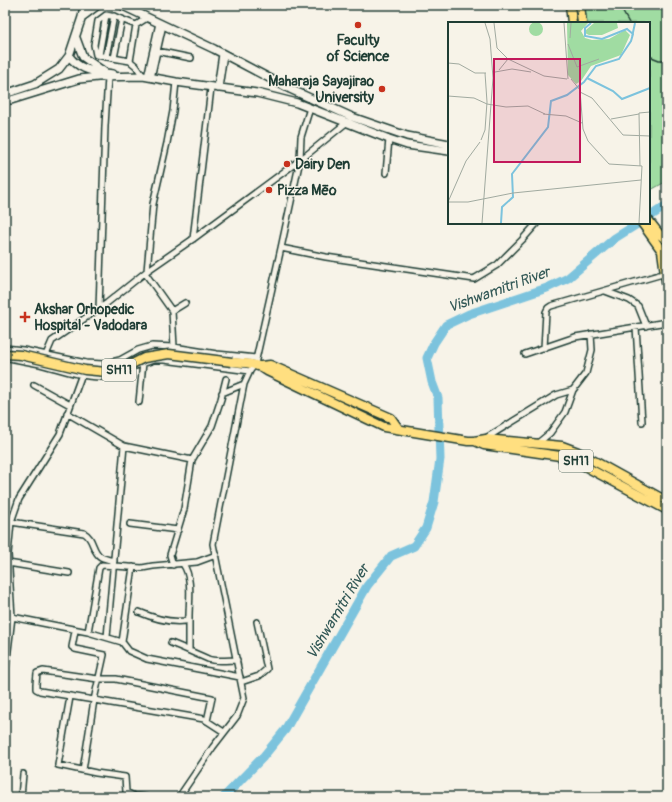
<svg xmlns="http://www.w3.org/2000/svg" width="672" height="802" viewBox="0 0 672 802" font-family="Pangolin,sans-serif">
<rect width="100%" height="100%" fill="#f7f3e8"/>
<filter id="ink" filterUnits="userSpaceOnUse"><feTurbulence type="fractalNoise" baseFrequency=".025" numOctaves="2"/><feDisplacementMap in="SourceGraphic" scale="8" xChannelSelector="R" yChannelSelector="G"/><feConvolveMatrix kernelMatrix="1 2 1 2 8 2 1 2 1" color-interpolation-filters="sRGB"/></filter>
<g filter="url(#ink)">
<path fill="#a0dca2" stroke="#608c6b" d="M583,5h84v176l-18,10v-168h-64z"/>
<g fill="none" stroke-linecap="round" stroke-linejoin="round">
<path stroke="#7cc3dd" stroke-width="9" d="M649,217l18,-12
M224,797l39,-40 22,-27 82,-144 24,-30 23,-10 12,-18 8,-26 6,-43 -2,-61 -6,-16 -5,-24 7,-15 12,-18 23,-11 78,-26 21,-10 47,-40 24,-15"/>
<defs>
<path id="minor" d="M157,51l34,7
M99,55l7,-40
M106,57l8,-41
M114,58l8,-39
M130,61l6,-36
M143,76l-7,-10 -6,-5 -34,-6 -2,-10 4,-24 8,-6 10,2 20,8 11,-7
M147,77l12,-54
M151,78l12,-53
M386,173l3,-34
M193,239l18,-151
M281,248l45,9 148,22 23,-14 25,-25 15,-17
M147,271l6,-67 14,-61 6,-32 3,-29
M145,273l27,38 2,36
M605,291l24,9 9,6 8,20
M99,309l6,-183 3,-49
M172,311l13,-8
M636,327l6,95
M5,348l18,2 63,13 17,1 17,-4 18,-10 14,-4 22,1 43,7 39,4
M544,348l2,-36 2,-4 3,-2 115,-33
M525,354l50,-17 92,-15
M46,355l6,-14 55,-38 40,-32 46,-32 111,-82 42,-34
M9,358c10,2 21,4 31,6 25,6 57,20 82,9
M136,366l18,-6h10l86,11
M34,385l36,20
M222,393l22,-9
M139,402l4,-39
M67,413l57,33
M486,438l70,-43 17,-5 13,-17 6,-23 -1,-16
M538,443l12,-10 15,-21 8,-22
M11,522l73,11c10,5 8,19 17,24 4,2 9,3 13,4
M130,524l48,6
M8,563l61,10
M173,565l-3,-10 14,-46 8,-49
M139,612c14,6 31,11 46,9l4,-4c0,-17 4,-39 -6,-53
M189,617v33
M5,619l7,-2 76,15 34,10 7,9 18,8 93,18
M75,631l-3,16 3,2 29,6 -10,45 -54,-9 -4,-2v-5l1,-11 6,-2 55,8h18l96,19 -5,23
M88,632l11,-64 3,-3 40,3 11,-2 44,-4 19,-7
M107,637l17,-191 68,14 20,-34 9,-27 5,-20
M122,642l11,-75
M171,643c13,5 25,11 37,16 6,3 22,1 29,1
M5,676l7,-59 -4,-63 3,-32 8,-23 41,-65 26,-71
M241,682l18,-6 8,-7 -10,-47
M70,697l-12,68 38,8 29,4 1,15 8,4 11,1
M83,770l11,-70 110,19 20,13
M21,797l2,-23
M179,797l34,-50 24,-31 7,-18 -31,-154 31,-160 6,-13 5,-7 26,-116 19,-88 1,-23 9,-29"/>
<path id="secondary" d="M121,5l93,44 76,40 62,28 55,19 42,8
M82,17l2,-12
M76,38l7,19 23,16 7,1
M69,56c9,12 20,15 35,17
M218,88l5,-34
M11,92l24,-8 24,-15 10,-13 13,-39 16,-12
M11,100l68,-21 19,-2 45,-1 33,6 81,11 40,10 92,36 18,6 42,6"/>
<path id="primary" d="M232,362c13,1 25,1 35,9l117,56 84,14h6l12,-2 76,7 16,6 83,46 6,1
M261,366l9,-1 121,53 7,10
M475,441l9,4 76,11 11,3 96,51"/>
<path id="trunk" d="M570,5l2,18
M580,5l2,18
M649,221l11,14 7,5
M642,223l20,28 5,37"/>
</defs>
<use href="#minor" stroke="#1f3d34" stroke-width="8"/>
<use href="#secondary" stroke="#1f3d34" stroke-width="10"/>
<use href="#primary" stroke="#1f3d34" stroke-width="11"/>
<use href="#trunk" stroke="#1f3d34" stroke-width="11"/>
<use href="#minor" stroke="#f7f3e8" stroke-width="5"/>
<use href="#secondary" stroke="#f7f3e8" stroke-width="7"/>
<use href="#primary" stroke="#ffdf80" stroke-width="8"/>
<use href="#trunk" stroke="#ffdf80" stroke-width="8"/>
<path stroke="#1f3d34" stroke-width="1.5" d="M619,5l10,18
M649,56l10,4h8"/>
<defs>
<path id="primary-bridge" d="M5,354l16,1 64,15 22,2 11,-1 26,-13 25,-4 63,8"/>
</defs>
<use href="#primary-bridge" stroke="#1f3d34" stroke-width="11" stroke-linecap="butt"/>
<use href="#primary-bridge" stroke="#ffdf80" stroke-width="8"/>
</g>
</g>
<g fill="#c8321e" stroke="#f7f3e8" stroke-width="1.5">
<circle cx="358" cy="25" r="4"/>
<circle cx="382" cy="89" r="4"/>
<circle cx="287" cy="164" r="4"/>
<circle cx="269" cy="190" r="4"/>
<path d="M23 311h4v4h4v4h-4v4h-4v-4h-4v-4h4z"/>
</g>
<g text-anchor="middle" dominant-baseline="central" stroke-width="3" stroke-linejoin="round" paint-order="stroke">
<g fill="#f7f3e8" stroke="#60746a" stroke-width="1">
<rect x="102" y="359" width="34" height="22" rx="3"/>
<rect x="559" y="450" width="34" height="22" rx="3"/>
</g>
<g font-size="13" font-weight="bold" fill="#1f3d34">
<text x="119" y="370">SH11</text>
<text x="576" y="461">SH11</text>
</g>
<g font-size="14" font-weight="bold" fill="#1f3d34" stroke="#f7f3e8" text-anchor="start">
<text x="358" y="40" text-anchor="middle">Faculty<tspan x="358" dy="16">of Science</tspan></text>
<text x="374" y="81" text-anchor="end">Maharaja Sayajirao<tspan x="374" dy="16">University</tspan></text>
<text x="295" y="164">Dairy Den</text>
<text x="277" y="190">Pizza Mēo</text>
<text x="34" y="309">Akshar Orhopedic<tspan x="34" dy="16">Hospital - Vadodara</tspan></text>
</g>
<g font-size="15" font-style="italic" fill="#325856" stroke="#f7f3e8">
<text transform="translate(499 290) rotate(-20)">Vishwamitri River</text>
<text transform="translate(338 612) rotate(-59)">Vishwamitri River</text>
</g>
</g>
<g transform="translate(448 22)">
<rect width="202" height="202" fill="#f7f3e8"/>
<path d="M81 7a7 7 0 1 1 14 0a7 7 0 1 1-14 0ZM119,1h21l-7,8 4,7 7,2 17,-1 16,-9 5,5 -9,20 -30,11 -10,15 -5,3 -8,-9zM146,1h23l1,5 -16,7h-13l-4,-2 1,-3z" fill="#a0dca2"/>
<path fill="none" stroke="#7cc3dd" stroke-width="2" d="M184,15l3,-14M139,56l26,13 9,8 28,-11M53,201l1,-16 11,-10 -1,-23 36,-47 3,-26 16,-6 17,-13 12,-16 23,-7 12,-18 2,-7 -6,-5 -25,10 -17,-3v-8l6,-5"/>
<path fill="none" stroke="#a1aaa0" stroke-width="1" d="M46,1l3,25 11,11 36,17 23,3M116,1l4,56M122,16l1,-15M120,22l9,23 22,-8M0,41l11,1 16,9h11M51,48l9,-11M47,50l17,-3 19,3M123,57l9,11 3,39 5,12 21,23 33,2 -3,57M132,70l12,6 31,37 27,1M0,74l26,2 13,6 19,3 22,-1 17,8M95,92l23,2 16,7M163,97l28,-5M33,118l4,-10 2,-28 -2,-29M192,144l-1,-53 11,-1M0,180h20l45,-9 128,-13M0,180l18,-41 14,-19M34,201l11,-145 -3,-39 -5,-16"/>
<path fill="#c2185b" fill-opacity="0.15" stroke="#c2185b" stroke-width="2" d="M46,37h86v103h-86z"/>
<rect width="202" height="202" fill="none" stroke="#1f3d34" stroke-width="2"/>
</g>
<rect width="672" height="802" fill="none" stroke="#f7f3e8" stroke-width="20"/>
<rect x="10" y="10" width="652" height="782" fill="none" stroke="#1f3d34" stroke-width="1.5" filter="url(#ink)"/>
</svg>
